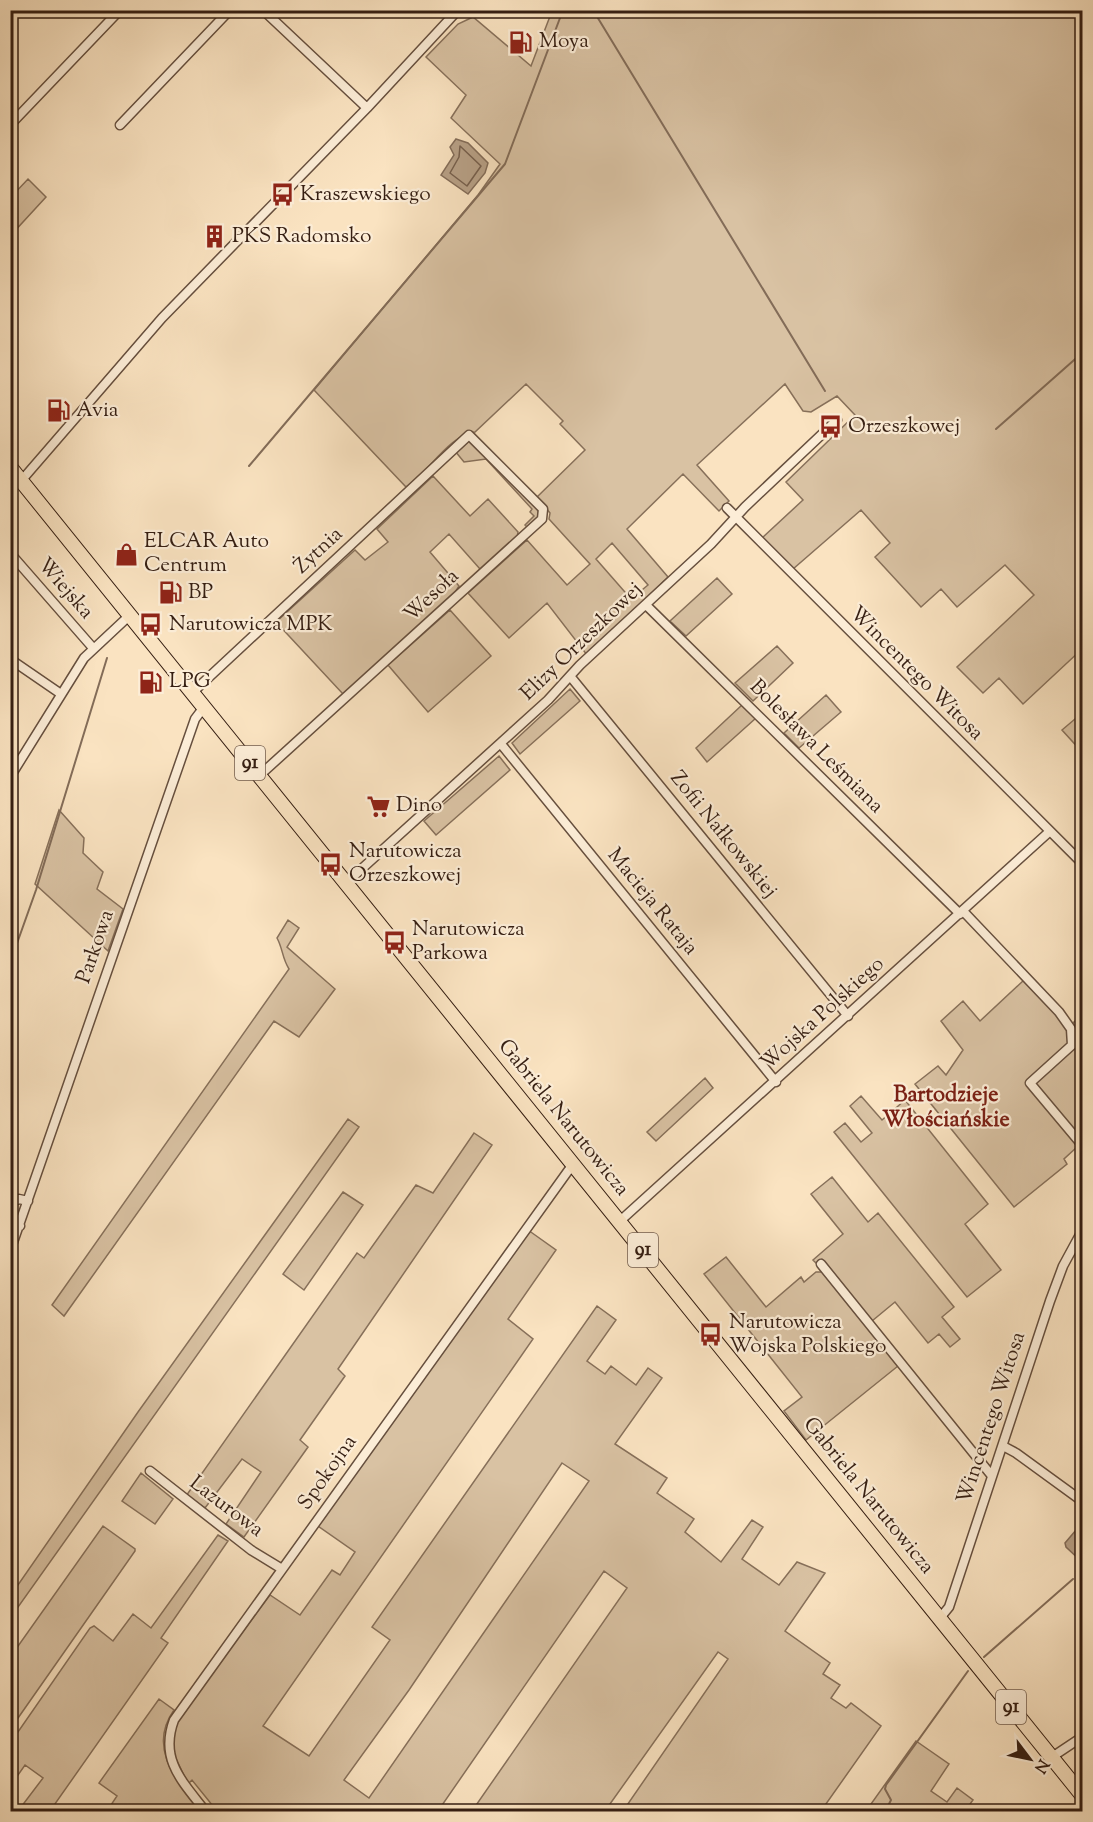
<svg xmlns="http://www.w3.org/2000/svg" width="1093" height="1822" viewBox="0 0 1093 1822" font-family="'Sorts Mill Goudy',serif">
<rect width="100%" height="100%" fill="#fae3c1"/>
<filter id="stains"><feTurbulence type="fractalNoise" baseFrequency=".00333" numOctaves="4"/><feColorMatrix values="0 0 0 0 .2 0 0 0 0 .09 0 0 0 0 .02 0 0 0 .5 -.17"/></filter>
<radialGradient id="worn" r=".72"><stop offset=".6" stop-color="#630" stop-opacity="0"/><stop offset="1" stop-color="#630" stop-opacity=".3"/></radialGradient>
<path fill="#d9c2a3" stroke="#87705a" stroke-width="1.5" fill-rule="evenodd" d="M552,11h530v638l-59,55 -24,-26 -16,15 -26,-26 77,-72 -29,-30 -48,42 -16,-18 -20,18 -46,-50 15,-14 -29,-33 -68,59 -31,-31 41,-38 -17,-18 69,-67 -18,-19 -26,16 -8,-1 -18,-27 -88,81 32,36 -10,10 -36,-37 -56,55 41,48 -81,78 -40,-52 -38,35 -41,-45 59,-53 40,45 23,-21 -41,-45 1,-6 -13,-16 48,-47 -25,-26 3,-3 -37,-37 -51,48c-26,3 -46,40 -69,55l-92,-97 164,-195 22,-31 -49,-46 15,-23 -40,-38 32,-33 15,-7 58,49zM612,543l36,42 -17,14 -35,-40z
M28,179l18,18 -35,38v-38z
M467,440l7,2 64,68 1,7 -11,11 -3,-3 9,-9 -4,-4 2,-3 -46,-50 -22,3 -9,-11z
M433,476l37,40 18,-17 30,33 -1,6 -33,31h-4l-31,-35 -19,18 29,34 -6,10 -110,98 -67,-72 79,-72 10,10 23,-18 -11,-13z
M717,578l15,16 -46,42 -16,-15z
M450,610l41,46 -63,56 -40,-47z
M777,646l16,17 -40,38 -18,-18z
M570,689l10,12 -60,53 -8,-11z
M826,695l15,17 -42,36 -15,-15z
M742,705l14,13 -49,44 -11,-14z
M1082,713v39l-20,-22z
M499,756l11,14 -74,65 -12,-14z
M59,810l25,28 -1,15 20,19 -6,17 26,20 -15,42 -73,-67z
M288,920l11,8 -12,19 48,42 -36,48 -25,-16 -210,295 -12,-11 237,-336c-7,-11 -6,-20 -12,-31z
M1024,980l45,47 13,-13v107l-6,5 6,8v18l-5,-5 -13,12 3,5 -53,43 -99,-123 23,-18 8,9 17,-25 -22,-29 22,-20 17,20z
M705,1078l8,10 -57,53 -9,-9z
M861,1096l21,24 23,-20 83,104 -23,20 36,46 -34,27 -133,-165 11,-9 16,19 11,-9 -22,-27z
M348,1119l11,8 -348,490v-22l127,-183z
M474,1133l18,12 -154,224 7,7 -45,64 8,7 -64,90 -18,-13 35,-52 -19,-13 -37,49 -19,-12 171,-243 7,5 52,-73 17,8z
M832,1177l36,45 10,-9 76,94 -12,10 18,22 -10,8 -11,-13 -11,9 -33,-41 -23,19 -50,-62 -5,5 -4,-4 30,-26 -32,-40z
M343,1192l20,13 -59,85 -21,-16z
M528,1230l28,20 -48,69 25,20 -270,387 46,30 81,-116 -18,-13 225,-321 19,14 -29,41 18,13 6,-8 25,19 12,-17 14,10 -47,66 52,34 -10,15 37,26 -9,13 36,30 31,-42 11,7 -21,32 37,26 18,-23 28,11 -40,58 45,32 -7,11 17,11 -9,13 15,10 5,-5 30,23 -60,85h-198l105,-152 -10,-7 -113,159h-133l155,-223 -23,-17 -166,240h-221l-25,-31 -4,4 -17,-36 6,-28 93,-125 30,20 32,-45 8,5 15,-23 -37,-26zM562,1463l27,18 -220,317 -25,-18 65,-90z
M726,1257l40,50 35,-30 3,5 12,-10h7l75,94 -92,74 -22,-29 18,-14 -98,-123z
M141,1473l32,26 -18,25 -33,-23z
M103,1526l32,23v2l-124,177v-72z
M218,1535l10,6 -67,97 7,5 -118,168h-32l25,-33 -18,-13 -14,20v-43l79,-114 4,-2 19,15 20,-27 18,14z
M159,1699l15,11c-27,38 3,71 26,101h-93l10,-15 -18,-13z
M916,1741l33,23 -18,27 16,11 10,-14 16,12 -8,11h-99z"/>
<path fill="#b7a086" stroke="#836c58" stroke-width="1.5" d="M456,139l12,4 20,20 -3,10 -17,21 -27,-19 13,-20 -4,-8z
M1082,1523v39l-16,-15 -1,-4z"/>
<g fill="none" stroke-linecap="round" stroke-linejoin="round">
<path stroke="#765f4c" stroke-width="1.5" d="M460,146l21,20 -14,20 -17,-13 9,-16z"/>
<path stroke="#836c58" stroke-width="2" d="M593,10l232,381
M996,429l86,-76
M249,466l256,-302 58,-154
M10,963l26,-73 71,-232
M984,1657l89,-78
M885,1812l6,-12 -6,-11 1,-4 82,-114"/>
<defs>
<path id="minor" d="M263,10l104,98
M10,12l2,-2
M10,125l110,-115
M120,125l110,-115
M21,481l141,-163 205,-210 91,-98
M727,508l355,355
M10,553l83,95
M646,605l314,309
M10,659l51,35
M570,676l278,340
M193,692l276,-257 74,74 -1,10 -282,256
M501,744l275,338
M10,777l74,-119 46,-43
M346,883l202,-183 32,-35 131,-121 34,-37 92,-87
M963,911l96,101 12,17 1,16 -42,38 52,62
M10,1203l9,-4 9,2
M620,1221l429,-389
M10,1222l10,4
M10,1251l185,-532 9,-12
M821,1264l171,212
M1003,1446l13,7 66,48
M150,1471l101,79 31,19
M940,1618l9,-11 101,-306 13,-35 19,-35
M1052,1757l30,-20
M206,1812c-23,-30 -47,-52 -32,-92l399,-556"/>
<path id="primary" d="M10,467l1072,1328"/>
</defs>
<use href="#minor" stroke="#664f3e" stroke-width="11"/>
<use href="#primary" stroke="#351e12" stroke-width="16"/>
<use href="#minor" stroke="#fcedd7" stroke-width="8"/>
<use href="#primary" stroke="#fae3c1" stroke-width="14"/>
</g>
<defs>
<symbol id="fuel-bare" viewBox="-9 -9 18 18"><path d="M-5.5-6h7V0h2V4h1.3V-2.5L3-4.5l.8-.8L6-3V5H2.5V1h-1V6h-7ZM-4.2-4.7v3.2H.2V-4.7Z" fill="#8f2418" stroke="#fcedd7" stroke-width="2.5" paint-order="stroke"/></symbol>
<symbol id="bus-bare" viewBox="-9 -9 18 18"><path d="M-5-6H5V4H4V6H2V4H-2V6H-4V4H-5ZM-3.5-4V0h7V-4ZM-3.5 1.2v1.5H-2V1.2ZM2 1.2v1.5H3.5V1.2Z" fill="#8f2418" stroke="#fcedd7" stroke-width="2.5" paint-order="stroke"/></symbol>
<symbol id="building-bare" viewBox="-9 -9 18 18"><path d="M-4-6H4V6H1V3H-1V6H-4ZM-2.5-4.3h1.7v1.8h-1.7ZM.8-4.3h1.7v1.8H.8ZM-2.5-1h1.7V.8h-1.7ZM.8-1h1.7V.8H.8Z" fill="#8f2418" stroke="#fcedd7" stroke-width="2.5" paint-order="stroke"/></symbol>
<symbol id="shop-bare" viewBox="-9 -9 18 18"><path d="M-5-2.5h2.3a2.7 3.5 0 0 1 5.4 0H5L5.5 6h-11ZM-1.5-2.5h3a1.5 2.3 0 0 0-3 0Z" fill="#8f2418" stroke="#fcedd7" stroke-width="2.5" paint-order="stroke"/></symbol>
<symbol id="supermarket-bare" viewBox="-9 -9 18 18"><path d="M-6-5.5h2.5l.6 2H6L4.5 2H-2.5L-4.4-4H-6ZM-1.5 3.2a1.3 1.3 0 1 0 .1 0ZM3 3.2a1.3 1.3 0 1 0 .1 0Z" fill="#8f2418" stroke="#fcedd7" stroke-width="2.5" paint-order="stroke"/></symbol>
</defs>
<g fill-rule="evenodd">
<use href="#fuel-bare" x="504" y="26" width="33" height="33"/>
<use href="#bus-bare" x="266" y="178" width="33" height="33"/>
<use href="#building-bare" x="198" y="220" width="33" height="33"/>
<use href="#fuel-bare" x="42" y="394" width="33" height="33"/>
<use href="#bus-bare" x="814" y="410" width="33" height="33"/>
<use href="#shop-bare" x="110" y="538" width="33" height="33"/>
<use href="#fuel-bare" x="154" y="576" width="33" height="33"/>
<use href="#bus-bare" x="134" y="608" width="33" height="33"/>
<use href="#fuel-bare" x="134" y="666" width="33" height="33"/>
<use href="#supermarket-bare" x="362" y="790" width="33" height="33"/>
<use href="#bus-bare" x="314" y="848" width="33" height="33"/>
<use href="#bus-bare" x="378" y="926" width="33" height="33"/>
<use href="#bus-bare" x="694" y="1318" width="33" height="33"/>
</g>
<g text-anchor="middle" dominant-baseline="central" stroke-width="4.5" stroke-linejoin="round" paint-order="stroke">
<g fill="#fcedd7" stroke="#715c4d" stroke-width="1.5">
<rect x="235" y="746" width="30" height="34" rx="4.5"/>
<rect x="628" y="1233" width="30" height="34" rx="4.5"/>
<rect x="996" y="1690" width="30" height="34" rx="4.5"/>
</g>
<g font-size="20" font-weight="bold" fill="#351e12">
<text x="250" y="763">91</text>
<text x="643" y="1250">91</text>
<text x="1011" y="1707">91</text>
</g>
<g font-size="21" fill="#351e12" stroke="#fcedd7" text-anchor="start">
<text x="539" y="42">Moya</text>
<text x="300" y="195">Kraszewskiego</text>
<text x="232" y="237">PKS Radomsko</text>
<text x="76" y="411">Avia</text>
<text x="848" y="427">Orzeszkowej</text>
<text x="144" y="542">ELCAR Auto<tspan x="144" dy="24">Centrum</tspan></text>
<text x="188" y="593">BP</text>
<text x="169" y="625">Narutowicza MPK</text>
<text x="169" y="682">LPG</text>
<text x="396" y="806">Dino</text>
<text x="349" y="852">Narutowicza<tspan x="349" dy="24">Orzeszkowej</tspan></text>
<text x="412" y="930">Narutowicza<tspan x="412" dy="24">Parkowa</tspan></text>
<text x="729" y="1323">Narutowicza<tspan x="729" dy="24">Wojska Polskiego</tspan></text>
</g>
<g font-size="21" fill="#351e12" stroke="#fcedd7">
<text transform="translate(319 551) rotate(-43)">Żytnia</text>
<text transform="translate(65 589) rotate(49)">Wiejska</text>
<text transform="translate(432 596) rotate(-43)">Wesoła</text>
<text transform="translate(582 642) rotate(-44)">Elizy Orzeszkowej</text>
<text transform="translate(916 674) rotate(45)">Wincentego Witosa</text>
<text transform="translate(816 747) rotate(45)">Bolesława Leśmiana</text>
<text transform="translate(723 835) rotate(51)">Zofii Nałkowskiej</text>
<text transform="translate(652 902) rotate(51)">Macieja Rataja</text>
<text transform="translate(96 947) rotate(-71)">Parkowa</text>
<text transform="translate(823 1014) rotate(-42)">Wojska Polskiego</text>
<text transform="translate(563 1118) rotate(51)">Gabriela Narutowicza</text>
<text transform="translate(992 1418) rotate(-72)">Wincentego Witosa</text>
<text transform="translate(328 1473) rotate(-55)">Spokojna</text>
<text transform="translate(868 1496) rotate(51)">Gabriela Narutowicza</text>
<text transform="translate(226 1507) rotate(37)">Lazurowa</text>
</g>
<g font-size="22" font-weight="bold" fill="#7a1f14" stroke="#fcedd7">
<text x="946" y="1096">Bartodzieje<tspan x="946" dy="25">Włościańskie</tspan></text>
</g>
</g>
<rect width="1093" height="1822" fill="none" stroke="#fae3c1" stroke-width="36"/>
<rect x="12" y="12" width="1069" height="1798" fill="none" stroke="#351e12" stroke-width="3"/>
<rect x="18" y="18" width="1057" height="1786" fill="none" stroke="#351e12" stroke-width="1.5"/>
<g transform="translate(1030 1759) rotate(122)" stroke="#fcedd7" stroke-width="4.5" paint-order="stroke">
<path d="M0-4.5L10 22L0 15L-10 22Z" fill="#351e12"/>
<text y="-9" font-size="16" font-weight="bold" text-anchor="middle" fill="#351e12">N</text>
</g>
<rect width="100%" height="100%" filter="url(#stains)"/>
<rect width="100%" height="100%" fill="url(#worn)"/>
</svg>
